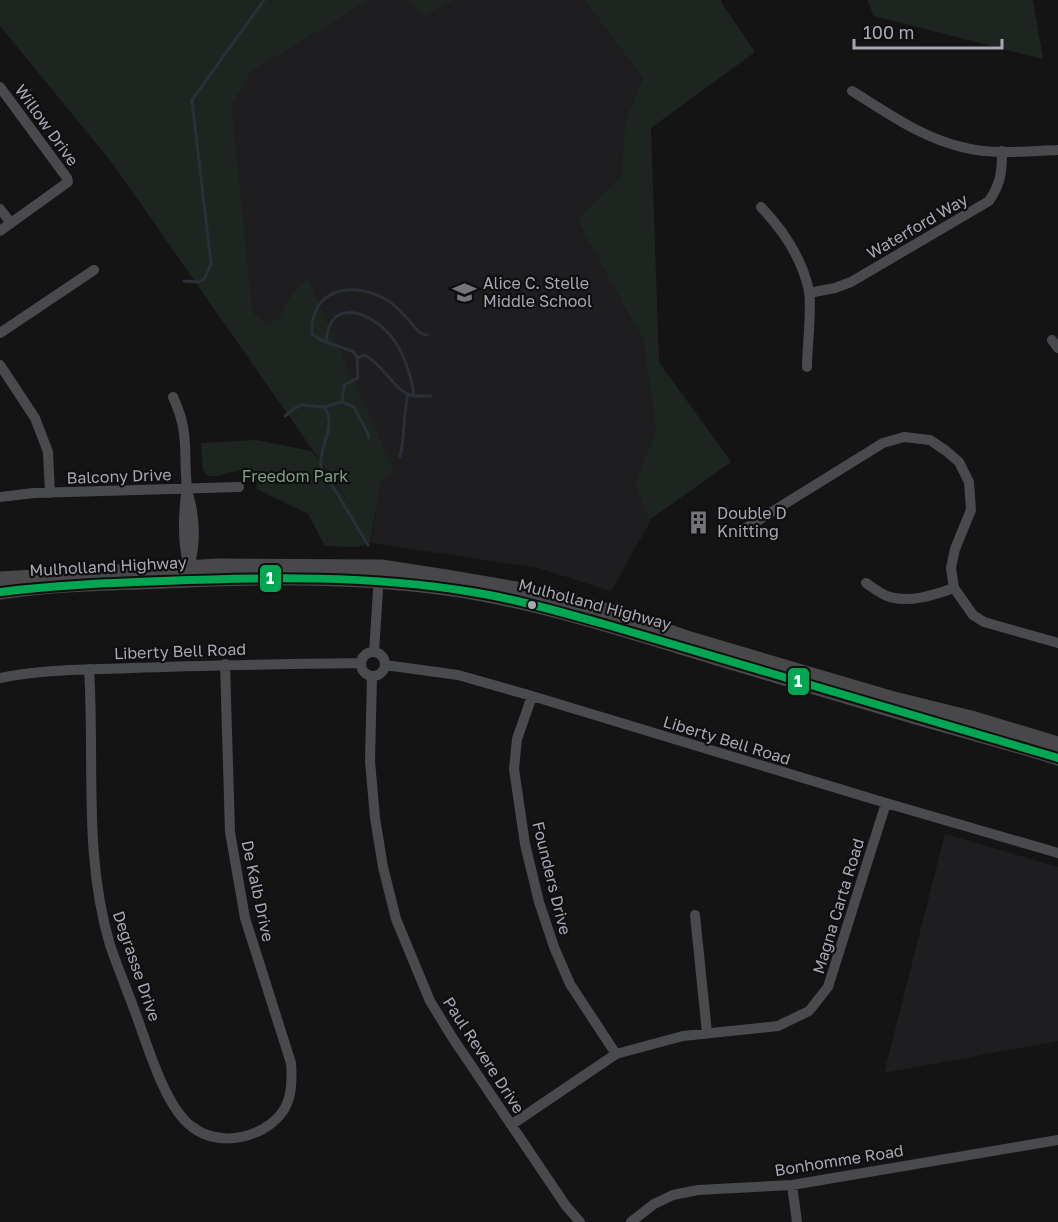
<svg xmlns="http://www.w3.org/2000/svg" width="1058" height="1222" viewBox="0 0 1058 1222" font-family="'Golos Text',sans-serif">
<rect width="100%" height="100%" fill="#141415"/>
<path fill="#1e1e20" d="M369,0h40l14,17 32,-17h129l59,78 -18,43 -4,56 -38,36 -5,9 65,118 13,90 -21,53 15,39 -39,69 -73,-23 -167,-25 9,-55 3,-9 -86,-192 -8,10 -10,23 -5,3h-9l-12,-11 -21,-207 19,-33z
M945,834l113,33v174l-174,32z"/>
<path fill="#1e2520" d="M0,0h369l-118,72 -19,33 21,207 12,11c19,0 16,-14 25,-27 5,-7 11,-12 18,-17l86,192 -11,8 -3,9 -10,55 -13,4 -32,-1 -17,-32 -51,-25c0,-10 -3,-16 -13,-20l-27,7h-9l-5,-6 -2,-27 55,-3 56,11 55,77 -254,-364 -113,-138z
M409,0h46l-32,17z
M584,0h138l-1,2 34,50 -104,76 8,234 72,100 -82,58 -14,-37 21,-53 -13,-90 -65,-118 5,-9 38,-36 4,-56 18,-43z
M867,0h166l10,59 -169,-43z"/>
<g fill="none" stroke-linecap="round" stroke-linejoin="round">
<path stroke="#2b2f37" stroke-width="3" d="M184,281l14,1 6,-3 7,-15 -19,-164 72,-100
M326,341c4,-44 43,-30 64,-6 13,15 22,42 24,61
M357,358l8,-3c17,9 28,32 42,39 7,3 16,2 24,2
M342,402l2,-17 14,-7 -1,-20 -3,-6 -33,-12 -9,-6c-2,-46 41,-54 75,-34 13,8 23,22 33,33l7,2
M324,407c14,21 -6,38 -3,60l47,78
M285,416l7,-6 9,-5 23,2 18,-5 12,5c4,11 12,19 15,31
M400,457c5,-20 3,-42 8,-63"/>
<path stroke="#494a4d" stroke-width="10" d="M0,87l67,91 1,4 -68,49
M852,91c36,22 71,48 114,57 29,7 62,3 92,2
M761,207c23,24 41,51 48,84 3,18 -2,56 -2,76
M0,209l11,14
M809,293l26,-5 16,-6 138,-81c12,-18 13,-29 13,-50
M0,333l94,-63
M1052,340l6,8
M0,365l35,53 13,34 2,41
M173,397c17,36 10,54 14,91 1,8 4,15 5,23 3,18 2,39 -3,56
M186,495c-3,24 -4,48 3,71
M0,497l34,-4 205,-6
M741,531l142,-88 21,-6 26,3 15,10 14,12 10,20 2,28 -16,39 -4,19 3,20 19,27 11,7 74,21
M866,583c6,4 14,10 21,13 21,8 47,-1 67,-8
M374,652l5,-77
M361 664a12 12 0 1 1 24 0a12 12 0 1 1-24 0Z
M385,665l73,10 74,21 354,107 172,50
M89,669c6,93 -6,186 21,276 7,21 16,42 24,64 12,31 30,97 57,117 21,17 50,15 72,3 28,-16 30,-38 28,-66l-46,-145 -15,-86 -5,-168
M372,676l-2,85 5,57 8,49 13,52 34,82 22,36 114,169 14,16
M0,678c43,-9 88,-8 132,-10 77,-3 153,-4 229,-5
M532,696l-15,43 -3,30 11,75 14,58 15,45 16,37 46,70
M695,915l12,118
M511,1125l105,-71 67,-18 95,-10 31,-15 19,-24 58,-184
M792,1185l5,37
M631,1222l23,-18 19,-9 25,-5 94,-5 266,-45"/>
<path stroke="#48484b" stroke-width="15" d="M0,579l218,-13 163,1 65,10 94,16 72,19 78,27 200,59 81,20 87,26
M0,592c54,-8 108,-9 163,-11 103,-5 207,-6 309,11 90,16 175,45 262,71 58,17 115,34 172,51 51,15 102,28 152,44"/>
<defs>
<path id="bus-1" d="M0,592c54,-7 109,-9 163,-11 103,-4 207,-6 309,11 44,7 88,20 132,32l454,134"/>
</defs>
<use href="#bus-1" stroke="#0f0f10" stroke-width="12"/>
<use href="#bus-1" stroke="#00a651" stroke-width="8"/>
</g>
<defs>
<symbol id="school-bare" viewBox="-9 -9 18 18"><path d="M0-5L7-2L0 1L-7-2ZM-4 1L0 2.5L4 1V4Q0 6-4 4Z" fill="#73747c" stroke="#0f0f10" stroke-width="2.5" paint-order="stroke"/></symbol>
<symbol id="building-bare" viewBox="-9 -9 18 18"><path d="M-4-6H4V6H1V3H-1V6H-4ZM-2.5-4.3h1.7v1.8h-1.7ZM.8-4.3h1.7v1.8H.8ZM-2.5-1h1.7V.8h-1.7ZM.8-1h1.7V.8H.8Z" fill="#73747c" stroke="#0f0f10" stroke-width="2.5" paint-order="stroke"/></symbol>
</defs>
<g fill-rule="evenodd">
<use href="#school-bare" x="448" y="276" width="33" height="33"/>
<use href="#building-bare" x="682" y="506" width="33" height="33"/>
</g>
<circle fill="#a6a8b4" stroke="#0f0f10" stroke-width="2" cx="532" cy="605" r="5"/>
<g text-anchor="middle" dominant-baseline="central" stroke-width="4.5" stroke-linejoin="round" paint-order="stroke">
<g font-size="16" fill="#a6a8b4" stroke="#0f0f10">
<text transform="translate(47 125) rotate(54)">Willow Drive</text>
<text transform="translate(917 226) rotate(-30)">Waterford Way</text>
<text transform="translate(119 476) rotate(-2)">Balcony Drive</text>
<text transform="translate(108 566) rotate(-3)">Mulholland Highway</text>
<text transform="translate(595 604) rotate(15)">Mulholland Highway</text>
<text transform="translate(180 651) rotate(-2)">Liberty Bell Road</text>
<text transform="translate(727 740) rotate(17)">Liberty Bell Road</text>
<text transform="translate(552 878) rotate(76)">Founders Drive</text>
<text transform="translate(258 891) rotate(78)">De Kalb Drive</text>
<text transform="translate(838 906) rotate(-73)">Magna Carta Road</text>
<text transform="translate(137 966) rotate(71)">Degrasse Drive</text>
<text transform="translate(484 1055) rotate(57)">Paul Revere Drive</text>
<text transform="translate(839 1160) rotate(-9)">Bonhomme Road</text>
</g>
<g font-size="16" fill="#a6a8b4" stroke="#0f0f10" text-anchor="start">
<text x="483" y="283">Alice C. Stelle<tspan x="483" dy="18">Middle School</tspan></text>
<text x="717" y="513">Double D<tspan x="717" dy="18">Knitting</tspan></text>
</g>
<g font-size="16" fill="#7f9e86" stroke="#0f0f10">
<text x="295" y="476">Freedom Park</text>
</g>
</g>
<g stroke="#0f0f10" stroke-width="2">
<rect x="259" y="564" width="23" height="29" rx="6" fill="#00a651"/>
<rect x="787" y="667" width="23" height="29" rx="6" fill="#00a651"/>
</g>
<g font-size="16" text-anchor="middle" font-weight="bold" fill="#fff">
<text x="270" y="584">1</text>
<text x="798" y="687">1</text>
</g>
<path d="M854 39v9h148v-9" fill="none" stroke="#a6a8b4" stroke-width="3"/>
<text x="863" y="39" font-size="18" fill="#a6a8b4" stroke="#0f0f10" stroke-width="4.5" paint-order="stroke">100 m</text>
</svg>
